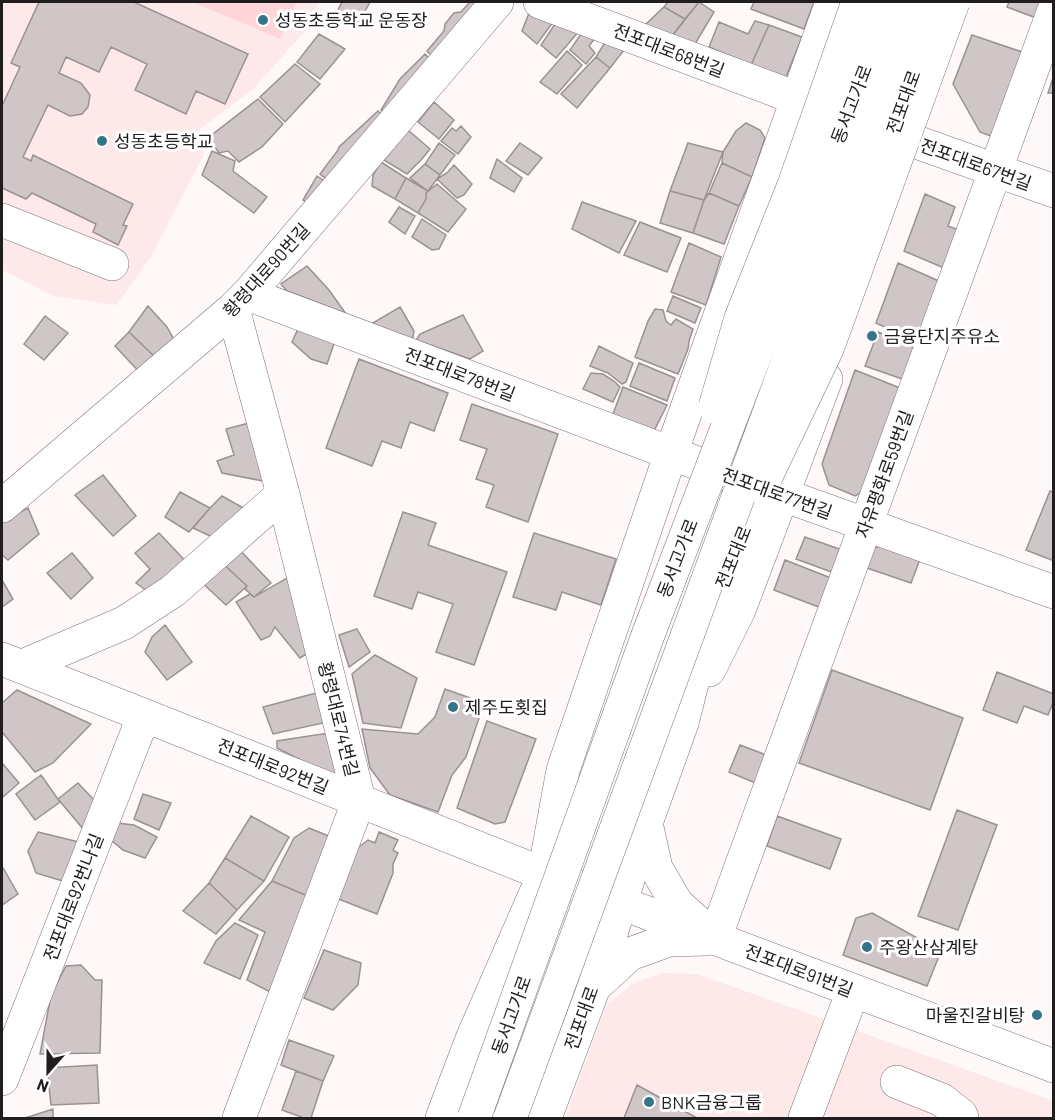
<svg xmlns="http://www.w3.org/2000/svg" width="1055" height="1120" viewBox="0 0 1055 1120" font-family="Barlow,'Noto Sans KR',sans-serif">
<rect width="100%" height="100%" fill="#fff8f8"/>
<path fill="#fde9ea" d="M2,2h317l-11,26 -55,61 -53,40 4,25 -53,103 -35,48 -63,-9 -51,-26z
M662,973l35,1 357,127 -1,17h-488l41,-112 27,-23z"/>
<path fill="#ffd5d7" d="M193,2h104l-17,37z"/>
<path fill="#d1c6c7" stroke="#9b9192" stroke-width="1.5" d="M39,2h95l114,52 -23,50 -29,-13 -10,23 -51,-24 12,-26 -36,-17 -12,25 -33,-15 -7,16 22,10 9,12 -2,12 -6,7 -12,2 -22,-11 -25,52 8,4 2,-6 100,49 -10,21 4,1 -9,19 -25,-13 3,-8 -64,-31 -6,6 -24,-11v-82l18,-39 -9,-4z
M342,2h28l-12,22 -21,-12z
M470,2h9l-42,59 -10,-10 17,-20 1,-7 9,-11 7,-1z
M668,2h31l-14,17 -21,-12z
M699,2l15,10 -19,32 -23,-8z
M754,2h60l-10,27 -53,-20z
M1009,2h36l-6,17 -32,-12z
M664,7l21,12 -13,17 -28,-10z
M529,13l24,9 -16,22 -15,-13z
M557,21l23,9 -24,28 -15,-13z
M755,21l14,4 -18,40 -42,-18 10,-25 29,12z
M769,25l33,12 -16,40 -35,-12z
M583,31l14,4 -8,11 6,7 -9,11 -16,-14z
M319,34l26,15 -25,30 -23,-17z
M972,35l59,20 -40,81 -11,-4 -27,-48z
M609,36l19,9 -18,23 -14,-11z
M567,51l15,14 -25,29 -17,-12z
M425,54l10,11 -45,52 -9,-7 19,-31z
M596,57l14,11 -33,40 -16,-14z
M295,64l25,20 -35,38 -25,-25z
M1054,75v18h-6z
M258,99l25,25 -21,23 -23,15 -11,-11 -9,2 -11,-15z
M434,102l20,18 -15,19 -21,-17z
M378,111l10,10 -55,63 -13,-10 18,-24 1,-3z
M746,123l14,7 5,8 -13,39 -30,-14 1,-11 13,-21z
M461,126l10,11 -13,17 -17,-13 11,-13 4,3z
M408,130l22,19 -9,11 -14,14 -23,-14z
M439,143l16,12 -15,20 -15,-11z
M520,143l22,15 -14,17 -22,-14z
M688,143l35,9 -19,48 -34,-9z
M212,151l23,10 -2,10 34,26 -13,16 -52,-38z
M497,159l25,19 -8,14 -24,-14z
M381,162l25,16 -11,21 -23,-13 1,-11z
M722,163l30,14 -13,29 -30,-13z
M425,164l15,11 -12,16 -18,-13z
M454,165l18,19 -8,11 -7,3 -20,-19 10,-6z
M317,176l13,9 -17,22 -10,-7z
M406,178l22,13 -2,2v6l-8,14 -23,-14z
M437,184l29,25 -18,23 -30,-19 8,-14v-6z
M670,191l34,9 -11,33 -33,-10z
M709,193l30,13 -15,38 -31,-11 11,-33z
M925,194l30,13 -7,19 16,6 -13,39 -47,-20z
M582,202l54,19 -17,32 -47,-24z
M399,207l16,9 -10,18 -16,-12z
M422,219l24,16 -7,14 -7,1 -20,-13z
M640,222l41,16 -14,34 -43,-17z
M689,243l32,14 -15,48 -35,-13z
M898,263l50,22 -23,60 -49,-22z
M307,266l22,24 17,24 -59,-23 -6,-7z
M673,296l28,12 -6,15 -28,-12z
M148,306l19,21 11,20 -20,13 -29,-28z
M400,307l14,24 -1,6 -4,2 -38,-15z
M655,309l8,1 3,11 5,4 5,-6 17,10 -4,12 -1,8 -10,25 -43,-17 13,-36z
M463,315l20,36 -13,8 -54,-19 4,-6z
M45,316l23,17 -24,27 -20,-16z
M299,327l37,11 -9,26 -16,-5 -19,-17z
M129,332l29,28 -16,15 -27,-29z
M878,332l45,20 -12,30 -46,-16z
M599,346l34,17 -7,19 -4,2 -14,-11 -18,-7z
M359,359l89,34 -14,38 -24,-9 -9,26 -19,-7 -10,25 -46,-18z
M639,363l36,15 -8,23 -37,-15z
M855,370l50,20 -32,96 -18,10 -26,-11 -7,-21z
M591,373l12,1 11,7 6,6 -7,15 -30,-13z
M623,387l44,18 -13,26 -41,-17z
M472,404l86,30 -30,88 -42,-15 8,-22 -18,-6 11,-30 -27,-9z
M253,422l10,59 -41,-8 -5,-12 17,-6 -8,-26z
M103,475l33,41 -23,20 -38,-41z
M1050,491l4,1v69l-28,-11z
M180,492l30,16 -21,24 -24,-15z
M222,496l32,18 -27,30 -34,-16 17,-20z
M28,508l11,26 -31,26 -6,-5v-34z
M403,512l33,11 -8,22 79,27 -33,93 -38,-13 17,-48 -35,-12 -6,17 -38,-13z
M159,533l32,34 -36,30 -19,-14 14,-14 -15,-16z
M534,533l82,26 -15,46 -39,-13 -6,18 -43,-13z
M805,537l40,14 -8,23 -41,-15z
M890,542l32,12 -11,29 -44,-15 7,-20z
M235,545l36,38 -17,14 -9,-8 2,-3 -29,-27z
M72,553l21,25 -22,21 -24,-26z
M218,559l29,27 -21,19 -29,-27z
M785,560l51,20 -12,29 -50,-19z
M294,574l27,71 -21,13 -25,-31 -5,9 -9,4 -25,-38 14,-8 4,3z
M2,580l11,19 -11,8z
M165,625l27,37 -25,18 -22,-28 7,-15z
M357,629l13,23 -21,15 -10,-32z
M375,655l42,23 -16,50 -38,-5 -11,-49z
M832,670l131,48 -33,92 -131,-47z
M997,672l57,22v6l-6,15 -24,-9 -7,17 -34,-13z
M445,689l39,14 -18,54 -14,18 -14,37 -48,-17 -20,-27 -8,-39 56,5 17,-17z
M17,690l74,34 -38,39 -18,9 -33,-40v-29z
M324,691l8,30 -59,13 -10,-27z
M487,721l49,18 -31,83 -10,2 -38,-16z
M335,732l9,50 -67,-34v-7z
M740,745l34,13 -11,28 -34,-14z
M2,763l17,20 -16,14 -1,-1z
M41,775l19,27 -25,18 -19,-26z
M78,783l17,18 -11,29 -26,-31z
M143,794l28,9 -12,27 -25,-11z
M957,810l40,15 -39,105 -40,-14z
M251,816l38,21 -25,44 -39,-23z
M777,816l64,23 -11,30 -63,-23z
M117,823l17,2 23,12 -12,21 -22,-8 -12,-10z
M309,828l27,11 -21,60 -43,-18 22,-43z
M38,832l41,10 -13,40 -30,-9 -8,-22z
M379,832l19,8 -5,10 5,3 -5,11v9l-16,41 -41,-16 19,-48 13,-10 7,3z
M225,858l39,23 -27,29 -28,-27z
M2,866l16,28 -16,11z
M272,881l43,18 -41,95 -27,-14 18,-48 -26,-12z
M209,883l28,27 -21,24 -33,-23z
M872,913l69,38 -14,35 -84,-31 13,-37z
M235,923l23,12 -18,44 -36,-16 12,-22z
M324,950l37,13 -3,22 -25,25 -29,-12z
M81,965l14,15h7l-2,73 -60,1 11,-59 15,-29z
M289,1040l45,16 -11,25 -42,-16z
M97,1065l2,38 -48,2 -4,-37z
M296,1071l27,10 -12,37h-7l-22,-8z
M637,1085l60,33h-73z
M53,1109v9h-28z"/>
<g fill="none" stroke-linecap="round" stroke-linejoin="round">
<defs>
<path id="minor" d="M540,2l283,106
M877,128l177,63
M2,220l110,44
M248,294l513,193 293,105
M233,309l50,185 76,306 -120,318
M2,506l231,-197 15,-15 249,-292
M2,659l542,215
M23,666l101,-43 49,-32 110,-97
M715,938l339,-928
M2,1079l142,-364
M897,1082l45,18 19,15 1,3
M805,1118l48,-127"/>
<path id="major" d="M709,670l30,-60 87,-231
M646,823l10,45 21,36 28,25
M561,830l-17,44 510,192
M594,987l36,-33 39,-14 37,-1
M442,1118l30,-79 72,-165 19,-104 108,-317 161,-451
M545,1118l49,-131 52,-164 36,-100 27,-107 62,-156"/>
</defs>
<use href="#minor" stroke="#7c7373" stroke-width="34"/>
<use href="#major" stroke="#7c7373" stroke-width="34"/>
<use href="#minor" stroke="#fff" stroke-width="33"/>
<use href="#major" stroke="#fff" stroke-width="33"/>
<defs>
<path id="highway-bridge" d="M715,407l26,-89 53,-133 64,-183
M761,487l66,-138 126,-347
M474,1118l174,-483 242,-633
M510,1118c137,-372 272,-745 410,-1116"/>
</defs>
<use href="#highway-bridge" stroke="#7c7373" stroke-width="34" stroke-linecap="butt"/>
<use href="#highway-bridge" stroke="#fff" stroke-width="33"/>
</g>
<g fill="#36748a" stroke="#fff" stroke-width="2">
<circle cx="263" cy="20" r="6"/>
<circle cx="102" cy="141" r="6"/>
<circle cx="872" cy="336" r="6"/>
<circle cx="453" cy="707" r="6"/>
<circle cx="867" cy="947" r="6"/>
<circle cx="1037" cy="1015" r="6"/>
<circle cx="649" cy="1102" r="6"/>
</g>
<g text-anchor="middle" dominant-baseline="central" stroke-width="6" stroke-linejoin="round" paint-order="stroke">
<g font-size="18" fill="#211d1e" stroke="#fff" text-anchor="start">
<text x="275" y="20">성동초등학교 운동장</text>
<text x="114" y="141">성동초등학교</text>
<text x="884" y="336">금융단지주유소</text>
<text x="465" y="707">제주도횟집</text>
<text x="879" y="947">주왕산삼계탕</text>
<text x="1025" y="1015" text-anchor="end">마울진갈비탕</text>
<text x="661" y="1102">BNK금융그룹</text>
</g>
<g font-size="18" fill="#211d1e" stroke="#fff">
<text transform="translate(669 50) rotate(21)">전포대로68번길</text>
<text transform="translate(903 102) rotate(-70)">전포대로</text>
<text transform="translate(851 104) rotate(-69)">동서고가로</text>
<text transform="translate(976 164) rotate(20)">전포대로67번길</text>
<text transform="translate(266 270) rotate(-48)">황령대로90번길</text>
<text transform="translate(460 374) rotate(21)">전포대로78번길</text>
<text transform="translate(884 474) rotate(-70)">자유평화로59번길</text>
<text transform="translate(777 493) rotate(20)">전포대로77번길</text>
<text transform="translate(733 557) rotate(-68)">전포대로</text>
<text transform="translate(677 558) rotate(-69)">동서고가로</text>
<text transform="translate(339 719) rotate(76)">황령대로74번길</text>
<text transform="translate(273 766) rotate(22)">전포대로92번길</text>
<text transform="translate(73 897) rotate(-69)">전포대로92번나길</text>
<text transform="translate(799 970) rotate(21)">전포대로91번길</text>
<text transform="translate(511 1015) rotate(-70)">동서고가로</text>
<text transform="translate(581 1018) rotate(-70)">전포대로</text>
</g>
</g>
<rect width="1055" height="1120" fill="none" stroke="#211d1e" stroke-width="6"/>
<g transform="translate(48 1072) rotate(201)" stroke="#ffffff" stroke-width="4.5" paint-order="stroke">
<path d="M0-4.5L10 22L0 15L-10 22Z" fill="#211d1e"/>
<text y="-9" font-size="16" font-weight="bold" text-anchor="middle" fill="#211d1e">N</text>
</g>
</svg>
